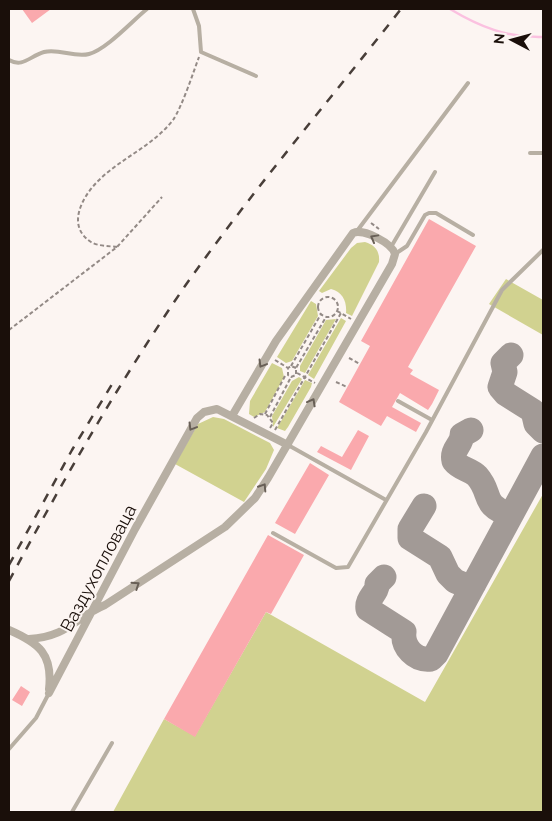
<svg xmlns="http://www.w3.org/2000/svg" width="552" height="821" viewBox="0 0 552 821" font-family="Raleway,sans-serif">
<rect width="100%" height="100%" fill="#fcf5f2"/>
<path fill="#d1d290" d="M365,242c10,3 15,9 14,20l-27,54 -6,-3c1,-11 -3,-21 -15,-24l-9,4 -3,-2 32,-43 6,-5z
M506,279l37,21v35l-54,-31z
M311,301l5,3 2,12 -26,45 -6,2 -9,-6z
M341,318l5,3 -32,58 -6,-4z
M336,319l-31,54 -5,-2v-5l26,-46z
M272,363l10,5 2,9 -19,35 -11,5 -5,-3 1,-13z
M299,377l3,2 -29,48 -1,-11 20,-35z
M305,380l7,3 -1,4 -23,40 -3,4 -8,-3z
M213,417l11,2 46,24 4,7 -8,19 -22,33 -69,-38 23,-40z
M543,494v318h-430l51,-93 31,17 71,-124 159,90z"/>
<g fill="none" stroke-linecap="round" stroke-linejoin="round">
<path stroke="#fbc1e0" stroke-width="2.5" d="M450,9c30,18 58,29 93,28"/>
<path stroke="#a29a96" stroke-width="25" d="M511,355l-8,8 2,9 -5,15 6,7 27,17 3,13 7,7
M471,430l-9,5c0,10 -11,14 -8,26 6,8 16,8 23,15 16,18 3,29 34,39
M424,506l-14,23v9l30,19 8,17 7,7 12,5 7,-2
M384,577l-7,7c1,9 -11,14 -9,25l36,23c-2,15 11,29 27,27l5,-5 107,-198"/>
</g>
<path fill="#faa9ad" d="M22,9h29l-19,14z
M429,219l47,27 -68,121 5,3 -3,4 29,16 -7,14 -4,6 -28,-17 -8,14 29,16 -5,9 -29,-16 -6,10 -42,-24 31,-56 -9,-5z
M358,430l11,6 -18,34 -34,-18 4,-6 21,11z
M310,463l19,12 -34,59 -20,-11z
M268,535l36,20 -33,59 -5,-2 -71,125 -31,-18z
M21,686l9,6 -8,14 -10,-6z"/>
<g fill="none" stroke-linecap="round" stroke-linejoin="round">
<path stroke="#938a86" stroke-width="2" stroke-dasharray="4 2.5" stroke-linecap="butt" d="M371,223l8,6
M117,247c-8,-1 -20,-1 -26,-5 -25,-16 -9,-45 7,-61 23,-23 55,-35 75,-61 9,-13 20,-47 26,-63
M318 307a10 10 0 1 1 20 0a10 10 0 1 1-20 0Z
M337,311l14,8
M9,330l108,-83 45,-50
M349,358l11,6
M275,360l13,8
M291,366l30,-52
M296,368l-5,-2 -3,2v7l3,2 5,-2v-7l30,-51
M297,373l18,10
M336,382l11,5
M265,414l21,-40
M270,417l21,-40
M254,418l6,-4 7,1 6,8 -3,5
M275,430l66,-117"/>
<path stroke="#b7afa3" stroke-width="4" d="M193,9l6,17 2,26 55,24
M9,60c14,8 21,-4 35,-8 15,-4 30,6 45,2 18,-5 43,-33 58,-45
M530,153h13
M357,231l111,-148
M391,247l44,-75
M395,254l12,-8 18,-31 4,-2h7l37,22
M398,401l34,19
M288,445l98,55
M273,533l63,35 12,-1 78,-135 76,-142 41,-40
M9,749l27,-31 13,-25
M72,812l40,-69"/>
<path stroke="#b7afa3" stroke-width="8" d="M9,630c30,13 44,24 40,59
M29,639c40,-3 45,-21 76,-34l120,-78 30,-29 13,-20 124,-214 3,-10c-3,-11 -32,-26 -42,-21l-77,108 -44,75
M49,693l86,-164 62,-111 7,-6 13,-3 71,36"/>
<path stroke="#483e39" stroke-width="2.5" stroke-dasharray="9 9" stroke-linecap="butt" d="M9,565l63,-115 42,-69
M9,581c54,-101 111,-200 176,-295 67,-95 144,-185 216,-277"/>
</g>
<defs><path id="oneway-chevron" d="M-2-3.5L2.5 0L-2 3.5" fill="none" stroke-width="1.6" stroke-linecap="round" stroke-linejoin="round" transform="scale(1.25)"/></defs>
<g stroke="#685f56">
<use href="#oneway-chevron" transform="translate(374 238) rotate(-151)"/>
<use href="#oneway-chevron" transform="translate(262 364) rotate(121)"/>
<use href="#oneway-chevron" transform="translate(312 402) rotate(-61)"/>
<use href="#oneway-chevron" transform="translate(192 427) rotate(121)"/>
<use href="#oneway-chevron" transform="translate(263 487) rotate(-57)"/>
<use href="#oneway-chevron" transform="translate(136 585) rotate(-34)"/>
</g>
<g text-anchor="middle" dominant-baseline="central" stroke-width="4" stroke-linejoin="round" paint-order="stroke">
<g font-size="18" fill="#1a0f0a" stroke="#fcf5f2">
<text transform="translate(98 568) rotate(-62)">Ваздухопловаца</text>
</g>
</g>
<rect width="552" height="821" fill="none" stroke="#1a0f0a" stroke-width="20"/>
<g transform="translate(512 40) rotate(276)" stroke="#fcf5f2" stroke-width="4" paint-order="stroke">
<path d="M0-4L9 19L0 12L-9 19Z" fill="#1a0f0a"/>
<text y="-8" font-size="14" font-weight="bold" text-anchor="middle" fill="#1a0f0a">N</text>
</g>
</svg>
